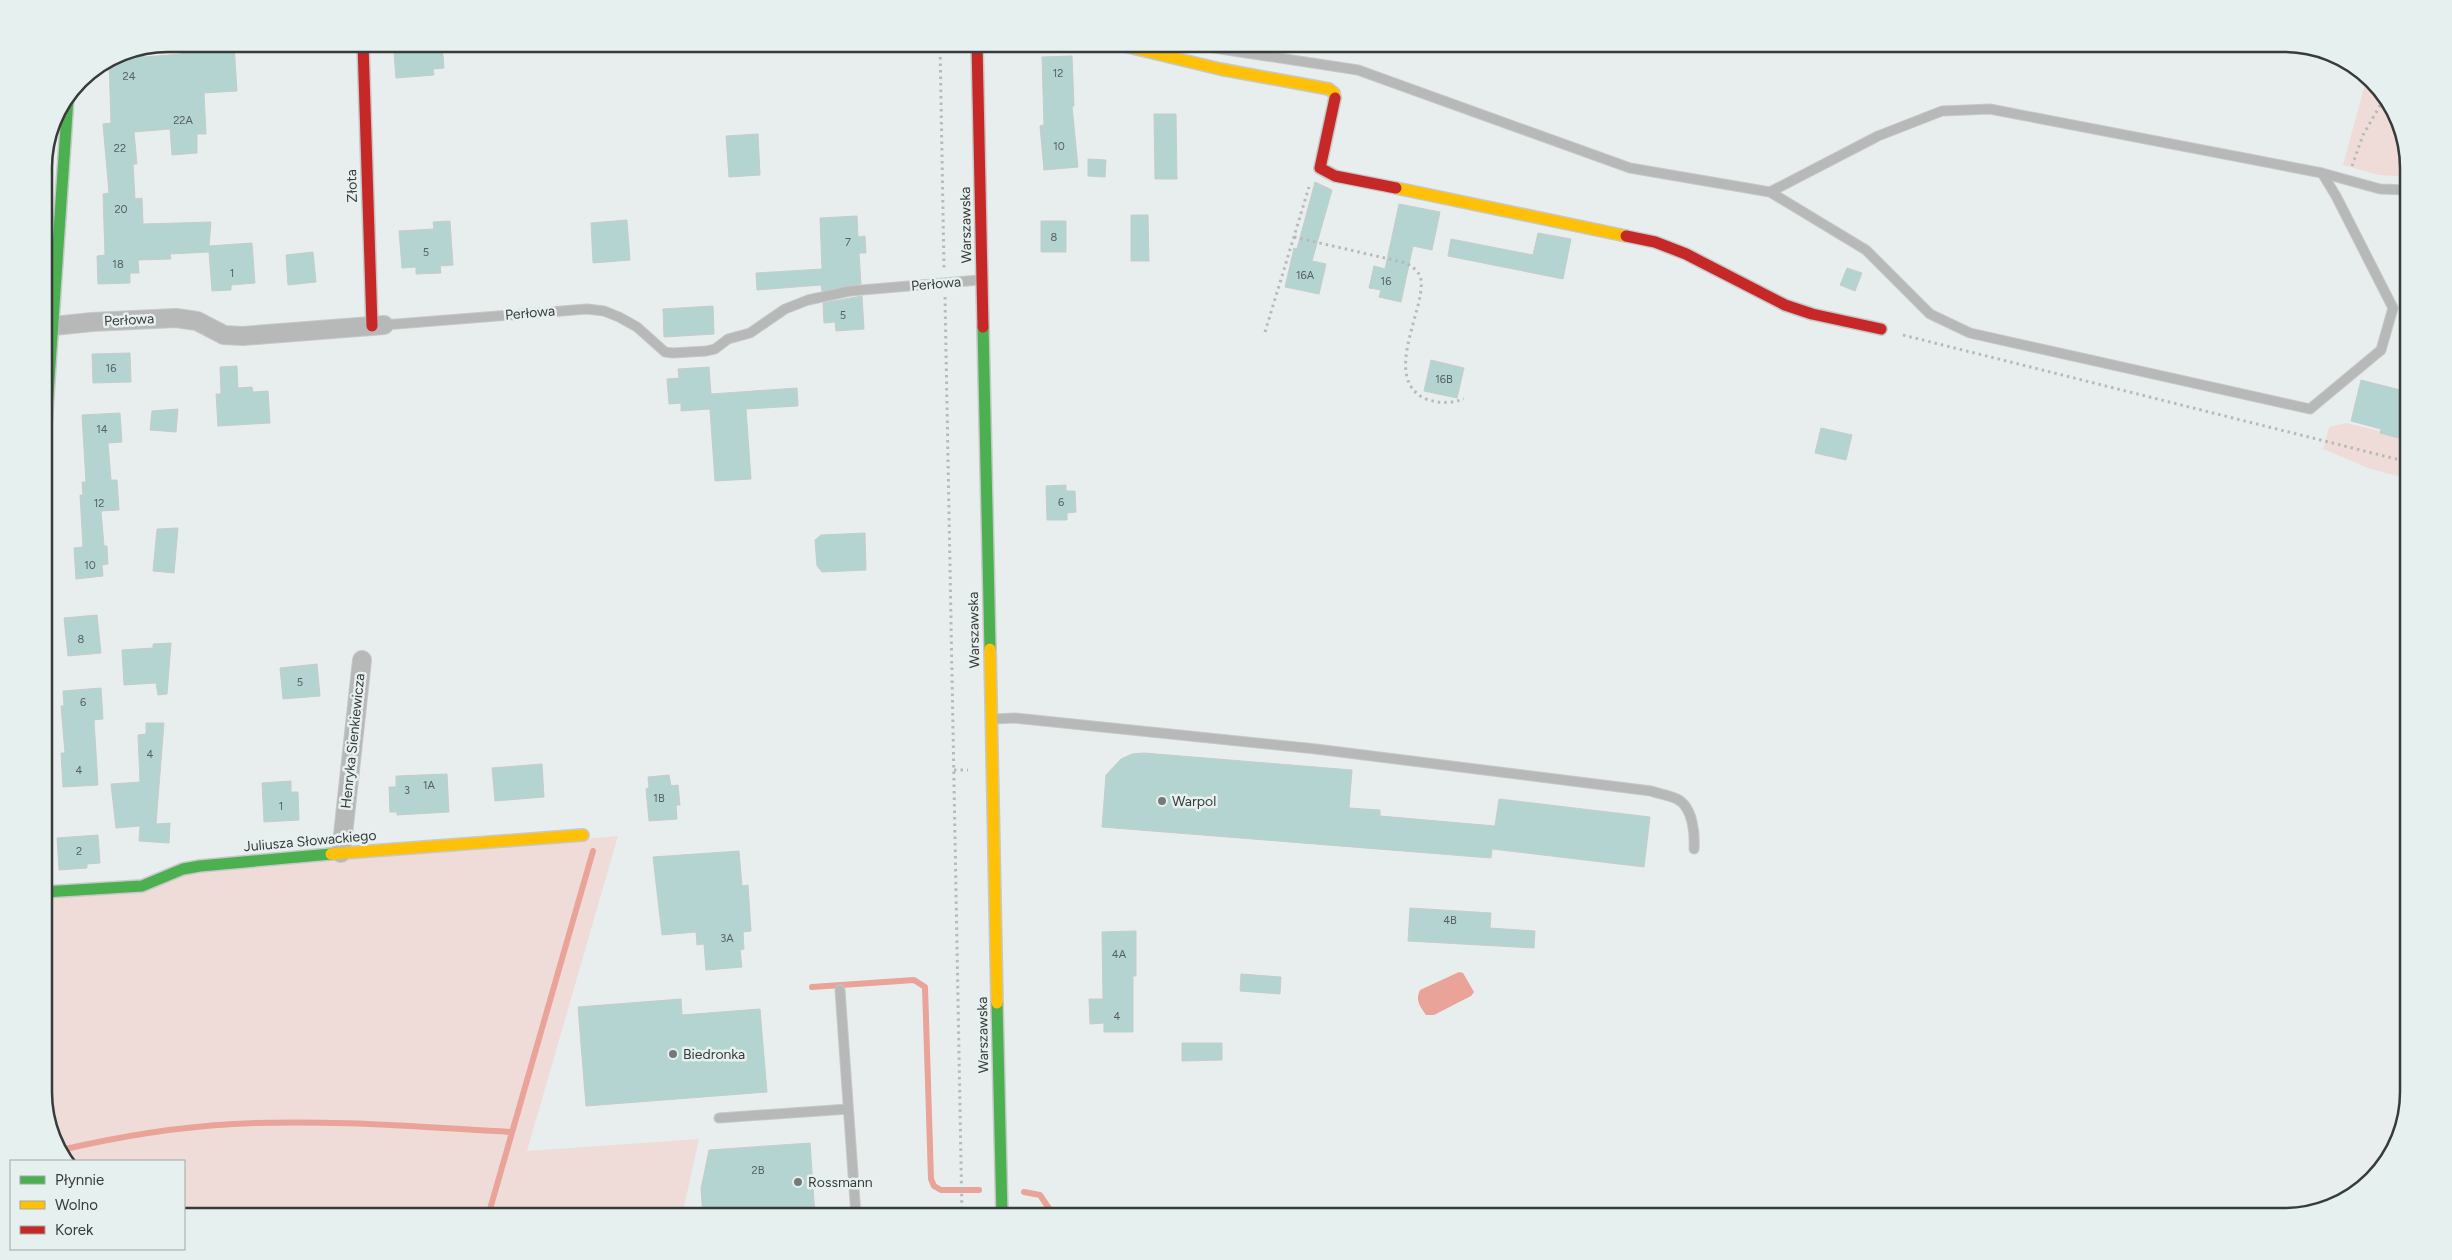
<svg xmlns="http://www.w3.org/2000/svg" width="2452" height="1260" viewBox="0 0 2452 1260" font-family="Figtree,sans-serif">
<rect width="100%" height="100%" fill="#e8eeed"/>
<path fill="#efdcd8" d="M2366,80l21,19 21,61v17l-29,-2 -36,-10z
M2346,423l62,15v41l-40,-11 -45,-19 6,-22z
M618,836l-91,315 172,-12 -17,77h-498v-55h-119l-21,-61v-201l161,-27z"/>
<path fill="#e9a398" d="M1459,972l4,1 11,19 -3,4 -37,19h-8c-6,-9 -11,-14 -6,-25z"/>
<g fill="none" stroke-linecap="round" stroke-linejoin="round">
<path stroke="#e9a398" stroke-width="6" d="M812,987l102,-7 11,7 6,192 3,7 7,4h38
M61,1150c56,-13 115,-23 173,-26 92,-5 186,3 278,8
M1024,1192l16,3 14,21
M488,1216l105,-365"/>
</g>
<path fill="#b4d4d1" stroke="#c7cccb" d="M181,44h53l3,47 -33,2 2,41h-9v19l-25,2 -2,-26 -36,3 3,32h-4l2,35 7,-1 1,26 68,-2 -2,24 43,-3 3,40 -24,2v5l-19,1 -3,-39 -39,2 1,5 -33,1 1,13h-9v10l-32,1 -1,-28 8,-1 -2,-61 6,-1 -6,-69 8,-1 -2,-62 12,-8 23,-4v8l37,-3z
M400,44h42l2,24 -11,1 1,6 -38,3 -2,-25h7z
M1072,56l2,50h-2l6,61 -34,3 -4,-44 4,-1 -2,-68z
M1154,114h22l1,65h-22z
M758,134l2,41 -31,2 -3,-41z
M1088,159l18,1 -1,17 -17,-1z
M1315,182l17,8 -20,71 14,3 -7,30 -34,-7 9,-39 3,1z
M1399,204l41,8 -8,38 -19,-4 -12,56 -22,-5 2,-7 -12,-2 5,-22 11,3z
M1131,215h17l1,46h-18z
M857,216l1,21 7,-1 1,17h-7l2,31 -39,7 -1,-6 -64,5 -1,-17 66,-4 -2,-51z
M627,220l3,40 -37,3 -2,-40z
M450,221l3,44 -13,1 1,7 -25,1v-7l-14,1 -3,-37 35,-2 -1,-7z
M1041,221h25v31h-25z
M1538,233l33,6 -8,40 -115,-23 3,-17 82,16z
M313,252l3,30 -28,3 -2,-30z
M1847,268l15,5 -7,18 -15,-6z
M862,296l2,33 -28,2 -1,-9 -11,1 -1,-20z
M713,306l1,28 -50,3 -1,-28z
M130,353l1,29 -38,1 -1,-29z
M1431,360l33,8 -7,30 -33,-7z
M237,366l1,22 14,-1 1,5 15,-1 2,32 -52,3 -2,-32h5l-1,-27z
M709,367l2,27 86,-6 1,18 -52,3 5,70 -36,2 -5,-72 -29,2v-8l-12,1 -2,-25 12,-1 -1,-9z
M2361,380l47,12 -10,46 -18,-5 1,-4 -30,-8z
M178,409l-2,23 -26,-2 2,-19z
M120,413l2,29 -14,1 3,37h6l2,30 -18,1 3,35h3l1,18 -6,1 1,11 -27,3 -2,-31 9,-1 -3,-52h3l-1,-13h4l-4,-67z
M1821,428l31,7 -6,25 -31,-7z
M1066,485v6h9l1,21 -9,1v7h-20l-1,-34z
M178,528l-4,45 -21,-2 4,-42z
M865,533l1,37 -44,2 -5,-6 -2,-26 6,-5z
M97,615l4,38 -33,3 -4,-38z
M171,643l-4,51 -9,1 -2,-12 -32,2 -2,-35 31,-2v-4z
M317,664l3,32 -37,3 -3,-31z
M101,688l2,31 -9,1 4,65 -35,2 -2,-34h4l-4,-47h3l-1,-15z
M146,723h18l-8,101 14,-1 -1,20 -30,-2 1,-15 -24,2 -5,-44 29,-2 -2,-47 8,-1z
M1144,753l208,17 -3,38 31,2v6l115,10 4,-27 151,18 -6,50 -152,-18 -1,9 -389,-31 4,-52 15,-16 11,-5z
M542,764l2,33 -49,4 -3,-33z
M447,774l2,38 -52,3v-3h-7l-1,-25h7v-11z
M669,775l2,11 7,-1 2,20h-4l1,14 -28,2 -3,-32 3,-1 -1,-11z
M291,781v11h7l1,28 -35,2 -2,-39z
M98,835l2,28 -13,1v4l-28,2 -2,-32z
M739,851l3,35 6,-1 3,46 -8,1 1,17 -4,1 2,17 -36,3 -2,-26 -7,1 -1,-13 -34,3 -9,-78z
M1410,908l81,5 -1,15 45,3 -1,17 -126,-7z
M1136,931v45h-3v56h-29v-9l-14,1 -1,-25h14l-1,-67z
M1241,974l40,3 -1,17 -40,-3z
M681,999l1,16 78,-6 7,83 -181,14 -8,-99z
M1182,1043h40v17l-40,1z
M810,1143l5,73h-112l-2,-27 8,-39z"/>
<g fill="none" stroke-linecap="round" stroke-linejoin="round">
<defs>
<path id="lane" d="M1188,44l170,26 272,98 140,24 96,58 64,64 40,19 340,76 71,-59 12,-42 -57,-112 -14,-23 -332,-64 -48,2 -64,25 -108,56
M2322,173l58,16 28,1
M384,325l203,-16 17,2 15,6 18,10 28,25 8,1 33,-2 9,-2 13,-10 22,-6 35,-24 23,-9 42,-9 129,-11
M994,719l21,-1 301,31 335,42c8,3 18,4 26,8 16,8 18,35 17,50
M840,990l16,226
M719,1118l129,-9"/>
<path id="street" d="M44,327l48,-5 84,-4 21,3 27,14 19,1 141,-11
M341,853l21,-193"/>
<path id="fast" d="M983,327l7,322
M44,454l24,-356
M44,892l98,-6 41,-17 17,-3 131,-12
M997,1003l5,213"/>
<path id="slow" d="M1116,44l104,25 109,20 5,4 1,5
M1396,188l230,48
M990,649l7,354
M331,854l252,-19"/>
<path id="jam" d="M363,44l9,282
M977,44l6,283
M1335,98l-15,70 15,8 61,12
M1626,236l29,6 31,12 99,51 27,9 69,15"/>
</defs>
<use href="#lane" stroke="#c5c9c8" stroke-width="11"/>
<use href="#street" stroke="#c5c9c8" stroke-width="20"/>
<use href="#fast" stroke="#c5c9c8" stroke-width="14"/>
<use href="#slow" stroke="#c5c9c8" stroke-width="14"/>
<use href="#jam" stroke="#c5c9c8" stroke-width="14"/>
<path stroke="#b8baba" stroke-width="3" stroke-dasharray="2.5 4" stroke-linecap="butt" d="M940,44l4,224
M2352,166l11,-31 22,-38
M1294,237l112,26c7,4 14,9 15,17 4,31 -40,99 5,119 13,5 26,4 38,0
M945,297l17,919
M1265,332l44,-145
M1903,335l505,127
M954,770h14"/>
<use href="#lane" stroke="#b7b8b8" stroke-width="9"/>
<use href="#street" stroke="#b7b8b8" stroke-width="18"/>
<use href="#fast" stroke="#4caf50" stroke-width="11"/>
<use href="#slow" stroke="#ffc107" stroke-width="11"/>
<use href="#jam" stroke="#c62828" stroke-width="11"/>
</g>
<g fill="#757a79" stroke="#e6f0ee" stroke-width="2">
<circle cx="1162" cy="801" r="5"/>
<circle cx="673" cy="1054" r="5"/>
<circle cx="798" cy="1182" r="5"/>
</g>
<g text-anchor="middle" dominant-baseline="central" stroke-width="5" stroke-linejoin="round" paint-order="stroke">
<g font-size="11" fill="#566160">
<text x="1058" y="73">12</text>
<text x="129" y="76">24</text>
<text x="183" y="120">22A</text>
<text x="1059" y="146">10</text>
<text x="120" y="148">22</text>
<text x="121" y="209">20</text>
<text x="1054" y="237">8</text>
<text x="848" y="242">7</text>
<text x="426" y="252">5</text>
<text x="118" y="264">18</text>
<text x="232" y="273">1</text>
<text x="1305" y="275">16A</text>
<text x="1386" y="281">16</text>
<text x="843" y="315">5</text>
<text x="111" y="368">16</text>
<text x="1444" y="379">16B</text>
<text x="102" y="429">14</text>
<text x="1061" y="502">6</text>
<text x="99" y="503">12</text>
<text x="90" y="565">10</text>
<text x="81" y="639">8</text>
<text x="300" y="682">5</text>
<text x="83" y="702">6</text>
<text x="150" y="754">4</text>
<text x="79" y="770">4</text>
<text x="429" y="785">1A</text>
<text x="407" y="790">3</text>
<text x="659" y="798">1B</text>
<text x="281" y="806">1</text>
<text x="79" y="851">2</text>
<text x="1450" y="920">4B</text>
<text x="727" y="938">3A</text>
<text x="1119" y="954">4A</text>
<text x="1117" y="1016">4</text>
<text x="758" y="1170">2B</text>
</g>
<g font-size="14" fill="#373b3a" stroke="#e6f0ee">
<text transform="translate(352 186) rotate(-92)">Złota</text>
<text transform="translate(966 225) rotate(-91)">Warszawska</text>
<text transform="translate(936 284) rotate(-5)">Perłowa</text>
<text transform="translate(530 313) rotate(-5)">Perłowa</text>
<text transform="translate(129 320) rotate(-3)">Perłowa</text>
<text transform="translate(974 630) rotate(-91)">Warszawska</text>
<text transform="translate(353 741) rotate(-84)">Henryka Sienkiewicza</text>
<text transform="translate(310 841) rotate(-5)">Juliusza Słowackiego</text>
<text transform="translate(983 1035) rotate(-91)">Warszawska</text>
</g>
<g font-size="14" fill="#373b3a" stroke="#e6f0ee" text-anchor="start">
<text x="1172" y="801">Warpol</text>
<text x="683" y="1054">Biedronka</text>
<text x="808" y="1182">Rossmann</text>
</g>
</g>
<path d="M0 0H2452V1260H0ZM168 52H2284A116 116 0 0 1 2400 168V1092A116 116 0 0 1 2284 1208H168A116 116 0 0 1 52 1092V168A116 116 0 0 1 168 52Z" fill="#e6f0ee" fill-rule="evenodd"/>
<path fill="none" stroke="#373b3a" stroke-width="2.5" d="M168 52H2284A116 116 0 0 1 2400 168V1092A116 116 0 0 1 2284 1208H168A116 116 0 0 1 52 1092V168A116 116 0 0 1 168 52Z"/>
<rect x="10" y="1160" width="175" height="90" fill="#e6f0ee" stroke="#a0a8a6"/>
<rect x="20" y="1176" width="25" height="8" fill="#4caf50" stroke="#a0a8a6"/>
<text x="55" y="1185" font-size="15" fill="#373b3a">Płynnie</text>
<rect x="20" y="1201" width="25" height="8" fill="#ffc107" stroke="#a0a8a6"/>
<text x="55" y="1210" font-size="15" fill="#373b3a">Wolno</text>
<rect x="20" y="1226" width="25" height="8" fill="#c62828" stroke="#a0a8a6"/>
<text x="55" y="1235" font-size="15" fill="#373b3a">Korek</text>
</svg>
